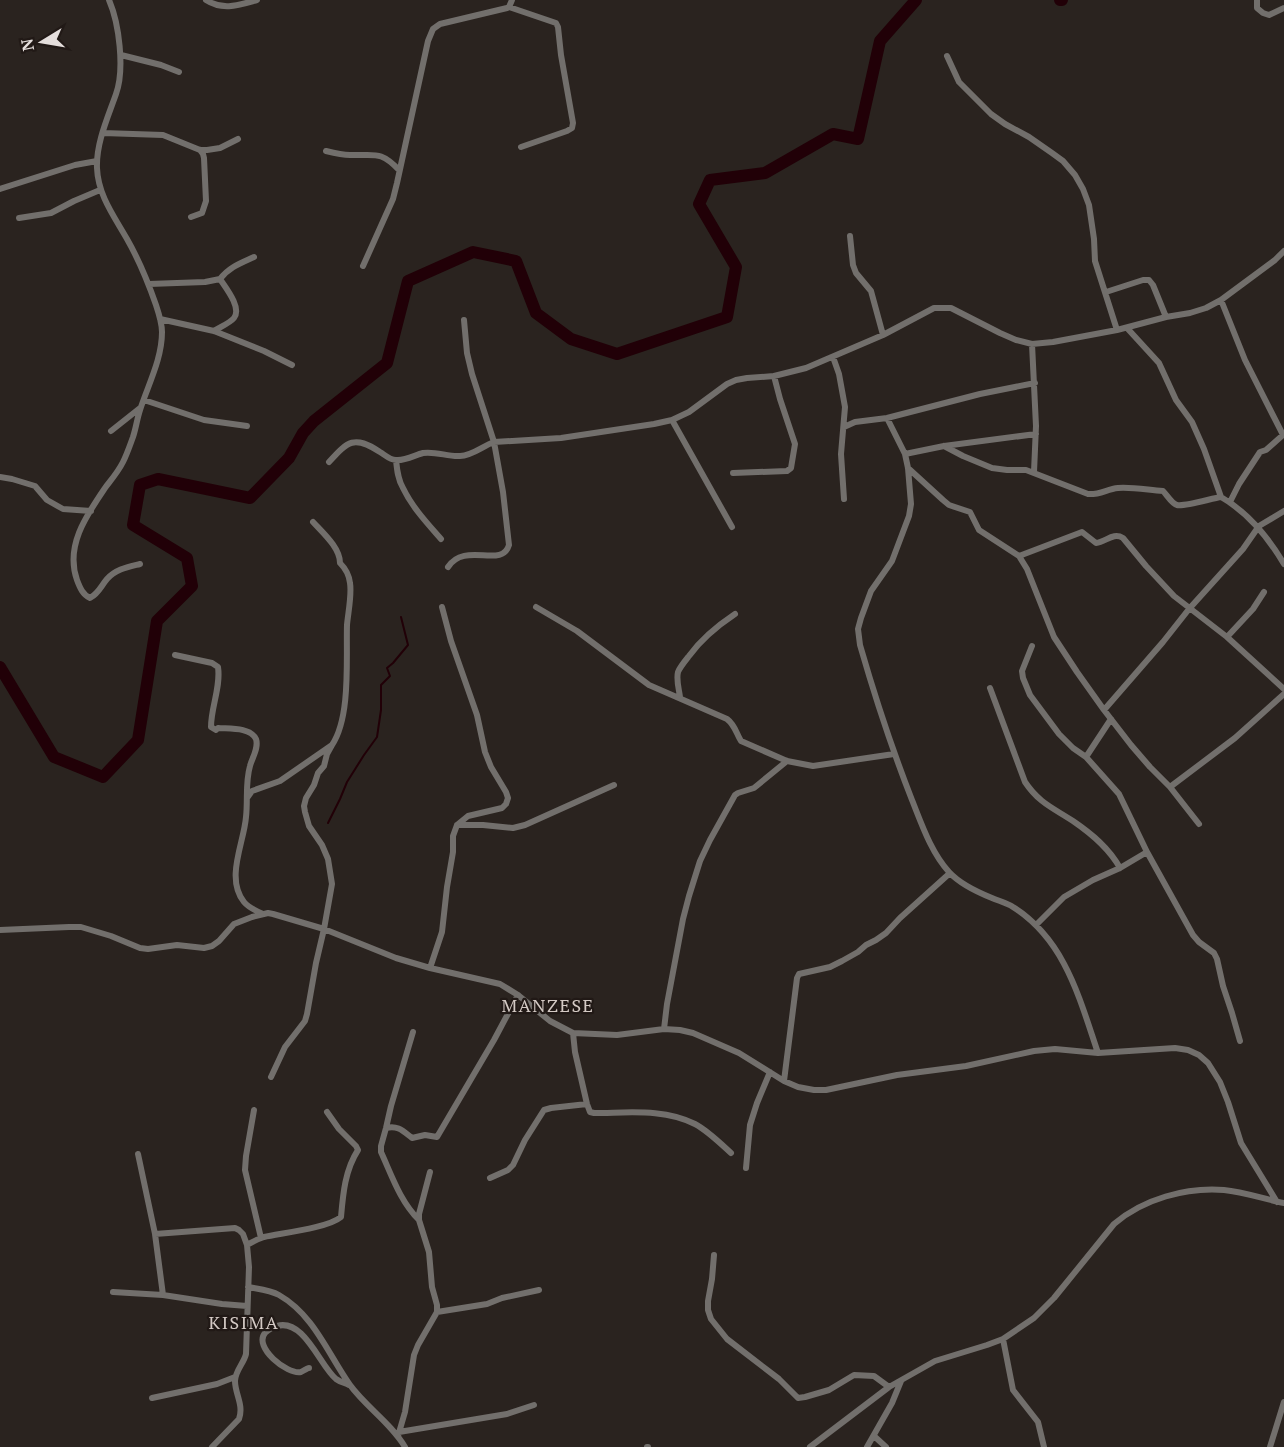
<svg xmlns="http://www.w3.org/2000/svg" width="1284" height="1447" viewBox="0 0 1284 1447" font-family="'PT Serif',serif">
<rect width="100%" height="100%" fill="#2a231f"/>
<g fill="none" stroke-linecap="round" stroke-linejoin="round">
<path stroke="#210007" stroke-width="2" d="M328,823l12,-24 7,-17 17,-27 13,-18 4,-27v-25l9,-9 -3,-8 6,-5 15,-18 -7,-28"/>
<path stroke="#210007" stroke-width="12" d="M1060,0h2
M0,667l54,90 49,20 35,-37 19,-119 35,-35 -5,-28 -54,-33 7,-40 18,-6 92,19 39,-40 14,-25 11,-12 73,-58 21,-82 65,-29 43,9 20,52 35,26 46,15 110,-37 9,-50 -37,-63 11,-24 55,-7 68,-39 25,5 22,-98 36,-41"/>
<path stroke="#726f6c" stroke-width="6" d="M109,0c10,23 16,69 7,94 -8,23 -20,49 -19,74 1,27 17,48 30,71 12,21 21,43 29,66 3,9 6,18 6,27 0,27 -14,53 -22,78 -3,9 -4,18 -7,27 -3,8 -6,17 -10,25 -5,10 -12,18 -18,26 -19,28 -40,58 -28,92 3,8 6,15 13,18 9,-5 11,-12 17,-19 9,-10 21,-12 33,-15
M206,0c17,11 33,5 51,0
M1257,0v8l6,5 6,2 15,-7
M509,7l47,16 2,4 3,28 12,68 -1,5 -5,3 -46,16
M121,55l40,10 18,7
M947,56l12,26 32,32 14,10 24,13 23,16 11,8 12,14 8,14 6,16 5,34 1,22 22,69
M103,133l60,2 37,15h7l13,-2 18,-9
M326,151c8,2 16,4 24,4 25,1 30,-5 49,15
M0,189l75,-24 22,-4
M191,217l11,-4 4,-12 -2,-43 -1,-4 -3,-4
M19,218l32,-5 23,-12 26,-11
M850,236l3,29 3,8 15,18 12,44
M363,266l30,-67 4,-16 31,-142 5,-12 7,-5 67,-16 2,-1 3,-7
M149,284l56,-2 15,-3c9,-12 21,-16 34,-22
M1106,292l37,-12h6l4,5 13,32
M1221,300l24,60 38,75 -17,15 -6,2 -21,32 -9,18
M160,319l54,12 50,20 28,14
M1127,328l32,35 17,37 16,22 12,27 17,48
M214,331c6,-4 16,-8 20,-13 8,-10 -8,-30 -14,-39
M1032,344l4,82 -2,46
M833,357l6,17 6,33 -4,47 3,45
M144,400l60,20 43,6
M887,418l18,36 3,14 3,36 -2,12 -17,45 -21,30 -10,27 -3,11 2,16c15,52 32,104 52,155 10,25 19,52 37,72 11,12 28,20 43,26 7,3 15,5 21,9 52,33 66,90 85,146
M672,420l60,107
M844,427l11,-5 32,-4 93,-24 55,-11
M111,431l29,-23
M944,446l19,10 29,12 15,2h19l62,24c12,1 19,-5 30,-6 15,-1 30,2 45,3 4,4 9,13 14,14 7,2 36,-7 44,-8 28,16 47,40 63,67
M905,454l39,-8 92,-12
M396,460c1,10 2,20 7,28 9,19 24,35 38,51
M329,462c19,-21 25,-27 51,-10 5,3 10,8 16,8 9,1 19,-5 27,-7 13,-2 25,4 37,3 12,0 23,-10 34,-14l67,-4 93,-14 18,-4 17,-8 38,-28 9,-4 11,-2 27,-2 32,-8 77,-33 51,-27h17l49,25 16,7 16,4 21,-2 64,-12 49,-13 24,-4 16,-5 15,-8 54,-40 9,-9
M908,468l35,32 6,5 21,7 9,18 40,26 8,13 27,68 23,35 27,38 27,35 19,22 20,20 29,37
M733,473l54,-2 4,-3 4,-24 -15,-45 -6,-23
M0,477l12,2 23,7 12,14 16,9 28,2
M1019,556l63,-24 14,11c10,-1 17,-11 27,-5l23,28 28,30 53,41 57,52
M448,567c17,-26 54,2 61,-22l-6,-53 -9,-50 -22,-68 -5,-21 -3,-33
M536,607l41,24 72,54 78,34c8,6 9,14 14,22l46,20 26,5 81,-12
M1227,637l26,-28 11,-17
M1032,646l-10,25 1,7 7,17 29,39 14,14 13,9 33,37 28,58 -27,16 -27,12 -29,17 -28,28
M175,655l37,8 6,4c3,20 -7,40 -7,60l5,3 2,-2c11,1 32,-1 38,11 3,9 -4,19 -6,27 -5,17 -2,34 -4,51 -2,26 -21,61 -2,85 4,5 12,9 19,12
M990,688l35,94c14,21 28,26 48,39 19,13 36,27 47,47
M680,697c-1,-8 -4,-17 -2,-25 2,-5 7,-11 11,-16 13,-18 28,-30 46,-42
M1104,710l59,-68 26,-33 54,-60 16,-23 25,-15
M1086,757l25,-38
M1170,787l65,-49 49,-44
M247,798l5,-7 28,-10 52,-36c19,-28 14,-87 15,-120 1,-12 5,-30 3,-42 -1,-9 -4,-14 -10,-20 0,-15 -16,-29 -27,-41
M457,825h26l30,3 12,-3 89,-40
M1147,852l46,83 6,7 15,11 3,6 6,27 9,27 8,28
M0,930l69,-3h12l30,9 29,12 8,1 29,-4 27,3 8,-2 7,-5 15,-17 18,-7 16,-4 5,1 51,15 72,29 34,10 70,16 18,11 32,26 23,12 44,2 47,-6 16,1 13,3 46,20 45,28 14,6 16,3h12l71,-15 69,-9 68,-15 21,-2 43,4 77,-5 13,2 11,5 9,8 12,19 8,20 13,41 36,59
M430,968l12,-36 5,-45 6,-35v-16l4,-11 11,-9 34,-8 4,-4 2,-6 -2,-6 -15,-25 -6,-15 -8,-37 -26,-74 -9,-34
M664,1029l3,-25 16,-85 6,-23 11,-35 10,-21 25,-45 3,-2 16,-5 33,-27
M413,1032l-22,74 -5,22 -5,18v6c11,24 19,49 38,68
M573,1033l2,19 12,52 3,8 4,1c33,0 70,-5 101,11 13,7 25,19 36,29
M271,1077l14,-30 20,-26 2,-7 9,-51 8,-34 8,-45 -4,-25 -6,-14 -13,-19 -4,-14 -1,-6 2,-8 8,-13 4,-12 6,-7 3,-12 5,-9
M784,1081l13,-103 2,-4 31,-7 12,-6 16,-9 8,-7 10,-5 10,-7 14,-15 50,-45
M254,1110l-8,46 -1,14 16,68
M386,1128c12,-3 17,3 26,10l13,-3 12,2 57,-97 24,-45
M138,1154l17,80 8,61
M746,1168l4,-43 7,-22 13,-31
M490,1178l18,-8 5,-5 12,-25 19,-30 7,-2 36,-4
M155,1234l80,-6 4,2 4,4 4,11 2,22 -3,87c-2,9 -11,17 -11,27 0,13 9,24 4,38l-27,28
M247,1245c5,-3 11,-6 17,-8 18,-4 64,-9 77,-20 2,-23 4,-47 17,-67l-2,-4 -17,-17 -12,-17
M714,1255l-2,24 -4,22v9l3,9 16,20 52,40 19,19 7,-1 24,-7 25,-15 20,1 15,11
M248,1287c10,2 22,3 31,8 35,20 49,59 71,90 16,22 41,38 55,62
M113,1292l50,3 59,9 25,2
M437,1312l50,-8 15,-6 37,-8
M1003,1339l10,51 25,32 6,25
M309,1368c-1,0 -8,4 -8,4 -14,3 -48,-25 -36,-39 3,-3 8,-6 12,-7 27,-8 43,40 59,53 4,3 9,4 13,6
M152,1398l65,-14 18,-7
M399,1432l108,-18 27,-9
M398,1436l7,-24 9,-57 4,-10 19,-33v-7l-5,-18 -3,-35 -10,-32v-6l11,-42
M874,1436l12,11
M647,1447h1
M810,1447l79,-60 46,-26 52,-16 16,-6 31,-21 20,-20 60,-74c29,-25 72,-37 110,-34 20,2 40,9 60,13
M867,1447l25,-44 9,-22
M1270,1447l14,-45"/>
</g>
<g text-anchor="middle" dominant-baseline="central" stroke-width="4.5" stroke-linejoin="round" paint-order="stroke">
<g font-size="18" letter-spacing="1.5" fill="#d4cac5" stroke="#211916">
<text x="548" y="1005">MANZESE</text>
<text x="244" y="1322">KISIMA</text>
</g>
</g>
<g transform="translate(42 42) rotate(259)" stroke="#211916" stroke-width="4.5" paint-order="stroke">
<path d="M0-4.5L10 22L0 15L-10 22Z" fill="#e4dedc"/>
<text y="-9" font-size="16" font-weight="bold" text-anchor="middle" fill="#e4dedc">N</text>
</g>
</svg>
